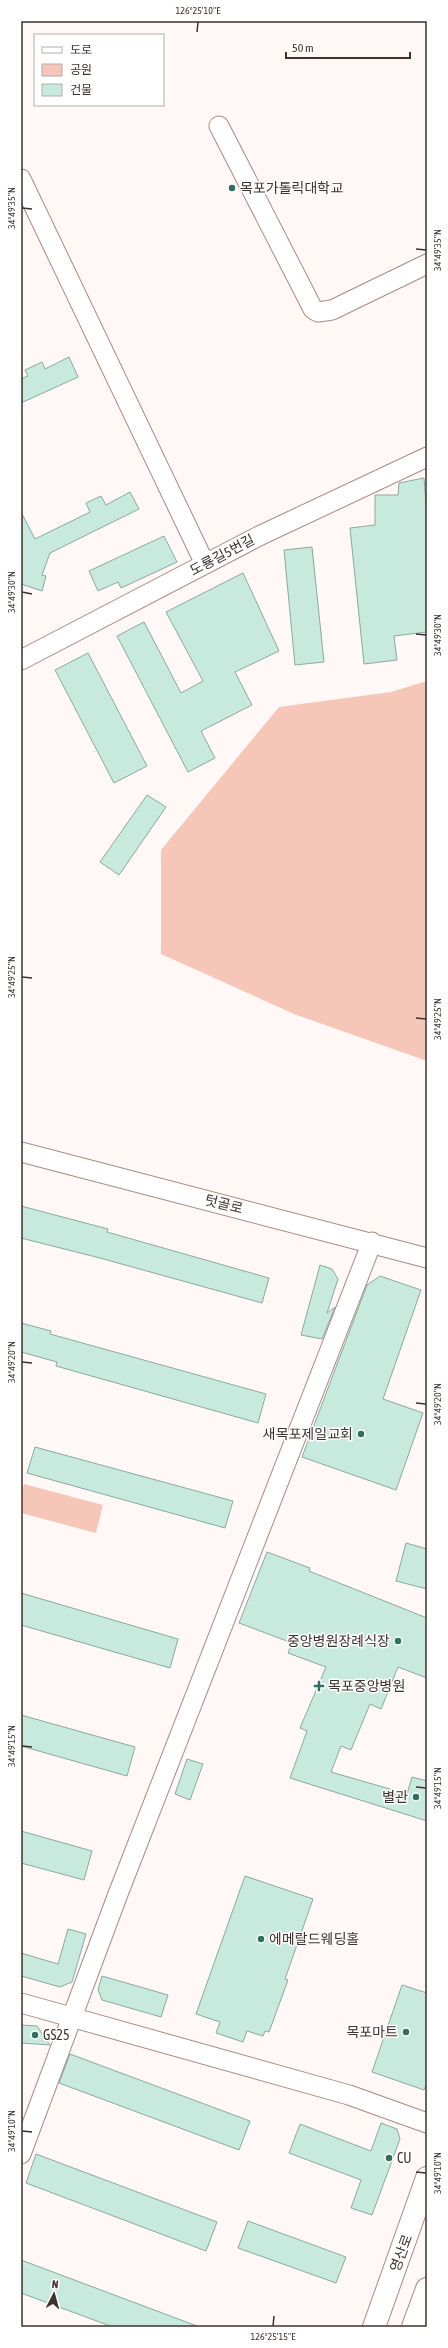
<svg xmlns="http://www.w3.org/2000/svg" width="448" height="2348" viewBox="0 0 448 2348" font-family="'Asap Condensed','Noto Sans KR',sans-serif">
<rect width="100%" height="100%" fill="#fff8f6"/>
<path fill="#f6c6b9" d="M427,681v380l-133,-47 -133,-60v-104l118,-143 112,-15z
M24,1484l79,21 -7,28 -75,-20v-19z"/>
<path fill="#c8e9de" stroke="#8aa99f" d="M69,357l9,20 -57,26v-24l7,-3 -3,-6 17,-8 3,7z
M424,478l3,38v116l-33,4 3,24 -33,4 -14,-136 25,-3v-30h23l1,-12z
M130,492l9,17 -89,44 -8,22 4,1 -4,15 -21,-7v-72l14,27 55,-27 -4,-9 15,-7 5,9z
M164,536l13,26 -56,26 -3,-6 -20,9 -9,-20z
M312,547l12,115 -29,3 -11,-115z
M243,573l36,78 -44,21 17,33 -51,26 14,27 -27,14 -71,-136 27,-14 37,71 22,-12 -37,-69z
M88,653l59,113 -33,17 -59,-113z
M147,795l19,12 -47,68 -19,-13z
M21,1206l87,23 -1,3 162,46 -7,25 -162,-45 -79,-20z
M320,1265l12,4 6,10 -11,34 8,-6 -13,32 -21,-4z
M380,1276l41,14 -38,109 40,14 -27,77 -94,-33 65,-172z
M21,1323l30,8 -1,3 216,60 -8,29 -202,-57 1,-4 -36,-10z
M35,1447l198,54 -8,27 -198,-55z
M406,1543l21,6v40l-31,-8z
M267,1552l43,16 -1,3 118,47v60l-29,-11 -17,42 -11,-5 -19,46 -10,-4 -10,26 76,22 5,-17 15,4v40l-137,-43 17,-47 -7,-3 26,-61 -38,-14 4,-10 -53,-20z
M21,1593l157,46 -8,29 -149,-43z
M21,1715l114,32 -8,29 -106,-30z
M187,1759l16,5 -13,36 -15,-6z
M21,1831l71,20 -8,29 -63,-17z
M245,1876l68,23 -28,80 3,1 -19,52 -4,-1 -2,5 -16,-5 -4,11 -27,-9 4,-11 -24,-8z
M68,1929l18,5 -14,48 -12,5 -39,-11v-23l37,11z
M102,1976l66,19 -7,22 -59,-17 -4,-10z
M402,1985l25,8v89l-3,8 -52,-18z
M21,2025l16,1 13,19 -29,-2z
M70,2054l180,67 -11,29 -180,-67z
M381,2123l16,6 3,10 -28,76 -21,-7 10,-28 -72,-27 11,-29 71,27z
M36,2154l181,68 -11,29 -180,-68z
M248,2221l98,36 -10,26 -98,-35z
M21,2260l176,66v1h-84l-92,-34z"/>
<g fill="none" stroke-linecap="round" stroke-linejoin="round">
<defs>
<path id="street" d="M219,126l94,183 5,3 14,-2 95,-46
M21,179l184,385
M21,660l238,-124 168,-79
M21,1152l406,106
M21,2003l328,92 78,28
M21,2154l97,-260 254,-652"/>
<path id="secondary" d="M374,2327l53,-149
M413,2327l14,-38"/>
</defs>
<use href="#street" stroke="#a88b82" stroke-width="21"/>
<use href="#secondary" stroke="#a88b82" stroke-width="24"/>
<use href="#street" stroke="#fff" stroke-width="19"/>
<use href="#secondary" stroke="#fff" stroke-width="22"/>
</g>
<path fill="none" stroke="#3f322f" stroke-width="1.5" d="M197,32l1,-10M22,208l10,1M416,249l10,1M22,592l10,2M416,634l10,1M22,977l10,1M416,1018l10,1M22,1362l10,1M416,1403l10,1M22,1746l10,1M416,1787l10,1M22,2131l10,1M416,2172l10,1M273,2326l1,-10"/>
<g fill="#2f6f5e" stroke="#fff" stroke-width="1.5">
<circle cx="232" cy="188" r="4"/>
<circle cx="361" cy="1434" r="4"/>
<circle cx="398" cy="1641" r="4"/>
<path d="M317 1680h4v4h4v4h-4v4h-4v-4h-4v-4h4z"/>
<circle cx="416" cy="1797" r="4"/>
<circle cx="261" cy="1939" r="4"/>
<circle cx="406" cy="2032" r="4"/>
<circle cx="35" cy="2035" r="4"/>
<circle cx="389" cy="2158" r="4"/>
</g>
<g text-anchor="middle" dominant-baseline="central" stroke-width="3" stroke-linejoin="round" paint-order="stroke">
<g font-size="14" fill="#3f322f" stroke="#fff" text-anchor="start">
<text x="240" y="188">목포가톨릭대학교</text>
<text x="353" y="1434" text-anchor="end">새목포제일교회</text>
<text x="390" y="1641" text-anchor="end">중앙병원장례식장</text>
<text x="328" y="1686">목포중앙병원</text>
<text x="408" y="1797" text-anchor="end">별관</text>
<text x="269" y="1939">에메랄드웨딩홀</text>
<text x="398" y="2032" text-anchor="end">목포마트</text>
<text x="43" y="2035">GS25</text>
<text x="397" y="2158">CU</text>
</g>
<g font-size="14" fill="#3f322f" stroke="#fff">
<text transform="translate(222 555) rotate(-28)">도룡길5번길</text>
<text transform="translate(224 1204) rotate(14)">텃골로</text>
<text transform="translate(401 2253) rotate(-70)">영산로</text>
</g>
</g>
<rect width="448" height="2348" fill="none" stroke="#ffffff" stroke-width="44"/>
<rect x="34" y="34" width="130" height="72" fill="#ffffff" stroke="#b2adac"/>
<rect x="42" y="47" width="20" height="6" fill="#ffffff" stroke="#b2adac"/>
<text x="70" y="54" font-size="12" fill="#3f322f">도로</text>
<rect x="42" y="64" width="20" height="12" fill="#f6c6b9" stroke="#b2adac"/>
<text x="70" y="74" font-size="12" fill="#3f322f">공원</text>
<rect x="42" y="84" width="20" height="12" fill="#c8e9de" stroke="#b2adac"/>
<text x="70" y="94" font-size="12" fill="#3f322f">건물</text>
<g transform="translate(54 2294) rotate(6)" stroke="#ffffff" stroke-width="3" paint-order="stroke">
<path d="M0-3L7 15L0 10L-7 15Z" fill="#3f322f"/>
<text y="-6" font-size="11" font-weight="bold" text-anchor="middle" fill="#3f322f">N</text>
</g>
<path d="M286 52v6h124v-6" fill="none" stroke="#3f322f" stroke-width="2"/>
<text x="292" y="52" font-size="12" fill="#3f322f" stroke="#ffffff" stroke-width="3" paint-order="stroke">50 m</text>
<rect x="22" y="22" width="404" height="2304" fill="none" stroke="#3f322f" stroke-width="1.5"/>
<g font-size="10" text-anchor="middle" fill="#3f322f">
<text x="198" y="14">126°25'10"E</text>
<text transform="translate(11 208) rotate(-90)" y="4">34°49'35"N</text>
<text transform="translate(437 250) rotate(-90)" y="4">34°49'35"N</text>
<text transform="translate(11 592) rotate(-90)" y="4">34°49'30"N</text>
<text transform="translate(437 635) rotate(-90)" y="4">34°49'30"N</text>
<text transform="translate(11 977) rotate(-90)" y="4">34°49'25"N</text>
<text transform="translate(437 1019) rotate(-90)" y="4">34°49'25"N</text>
<text transform="translate(11 1362) rotate(-90)" y="4">34°49'20"N</text>
<text transform="translate(437 1404) rotate(-90)" y="4">34°49'20"N</text>
<text transform="translate(11 1746) rotate(-90)" y="4">34°49'15"N</text>
<text transform="translate(437 1788) rotate(-90)" y="4">34°49'15"N</text>
<text transform="translate(11 2131) rotate(-90)" y="4">34°49'10"N</text>
<text transform="translate(437 2173) rotate(-90)" y="4">34°49'10"N</text>
<text x="273" y="2340">126°25'15"E</text>
</g>
</svg>
